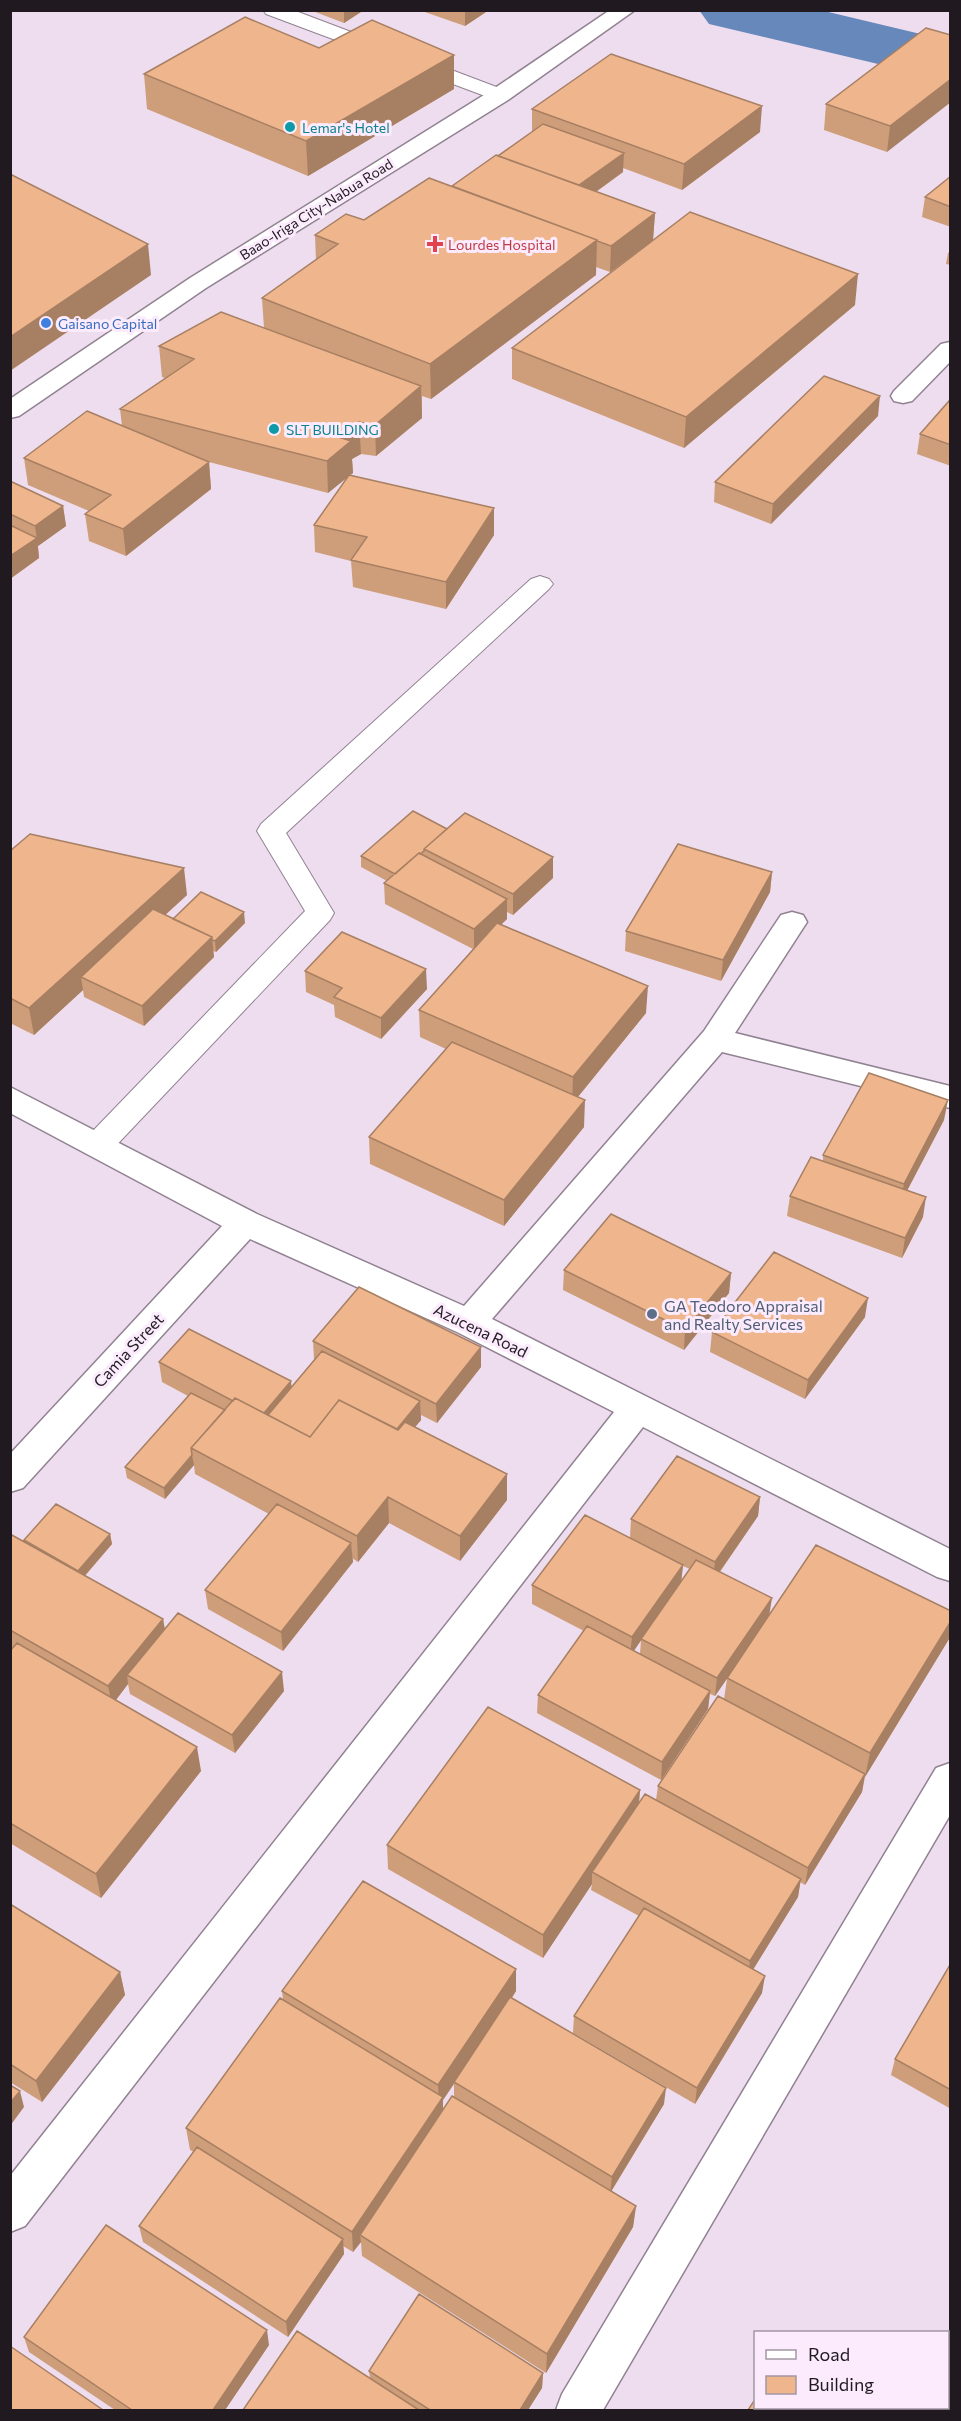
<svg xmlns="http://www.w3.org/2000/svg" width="961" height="2421" viewBox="0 0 961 2421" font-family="Commissioner,sans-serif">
<rect width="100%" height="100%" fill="#eeddef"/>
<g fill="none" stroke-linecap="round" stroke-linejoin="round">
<path fill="#6688ba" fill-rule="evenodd" d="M699,10h121l130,31v40l-241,-57z"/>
<defs>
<path id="lane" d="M263,10h30l214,81 3,4 -3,4h-14l-227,-85z
M540,576l9,3 4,5 -4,5 -263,244 48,80 -4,7 -221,233 -11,3 -11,-3 -4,-8 4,-8 218,-226 -48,-80 4,-7 270,-245z"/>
<path id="street" d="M950,342v20l-38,39 -9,2 -9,-2 -3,-5 3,-5 47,-47z
M792,912l11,3 4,7 -72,111 215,53v22l-228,-56 -230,267 458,230v32l-13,-4 -294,-150 -618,799 -15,6v-56l604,-764 -157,-80 -207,-93 -227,249 -13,4v-38l212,-228 -212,-113v-26l247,127 207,92 240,-275 77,-116z
M950,1763v52l-347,595h-47l6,-16 374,-626z"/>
<path id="primary" d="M610,10h25l-127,90 -302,188 -187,128 -9,2v-19l180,-121 302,-188z"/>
</defs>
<use href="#lane" stroke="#918292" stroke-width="2"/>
<use href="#street" stroke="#918292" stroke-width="3"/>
<use href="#primary" stroke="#918292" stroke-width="3"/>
<use href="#lane" fill="#fff" fill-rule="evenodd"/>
<use href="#street" fill="#fff" fill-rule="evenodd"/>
<use href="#primary" fill="#fff" fill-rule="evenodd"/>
</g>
<path fill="#ce9d79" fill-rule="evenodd" d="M310,10h54l-20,13z
M419,10h70l-24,16z
M926,28l-39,124 -63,-22 2,-26z
M319,48l135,41 -146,87 -161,-67 -3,-35z
M532,109l228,23 -78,58 -59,-22v4l-27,20 59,21 -2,27 -43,32 -14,-5v8l-165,124 -9,-3v22l-46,38 -15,-2 -9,5 1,14 -3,2 144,60 -48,74 -93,-22 -2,-26 -36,-9 -1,-27 34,-49 -20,17 -119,-31 2,27 -85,67 -37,-15 -4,-27 4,-3 -61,-26 -4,-27 98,-32 -2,-17 45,-31 -3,-1 -3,-31 105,-18 -2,-30 54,-38 -1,-25 49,-15 88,-34 80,-54z
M951,176v51l-29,-10 3,-20z
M951,251v14l-5,-1 2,-11z
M855,305l-171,143 -172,-69v-31z
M951,402v64l-34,-12 3,-20z
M878,416l-107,108 -57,-22 1,-20z
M10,481l53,25 3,20 -28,20 1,12 -29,21z
M447,829l106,49 -40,37 -6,-3v7l-6,6 145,88 -68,84 6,30 -80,99 -134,-62 -1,-27 77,-88 -26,-12 -1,-27 54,-61 -88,-45 -1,-21 3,-2 -26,-14v-11z
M10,851l177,44 -22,20 8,4 72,4 -29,29 -3,-1 1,6 -70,69 -60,-29 -1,-7 -49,45 -24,-12z
M772,872l-2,20 -49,89 -96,-30 1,-20z
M305,971l122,18 -46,50 -46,-22 -1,-12 -28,-13z
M944,1120l-37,71 16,26 -21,41 -115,-42 3,-20 33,-35v-6z
M564,1270l167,3 -2,20 -45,57 -121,-60z
M865,1317l-60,82 -95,-47 2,-20z
M313,1341l168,26 -44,56 -16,-8v5l-6,7 92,73 -47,61 -71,-38 -31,39 -6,-4 1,4 -70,89 -75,-42 -3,-19 64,-76 -74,-40 -1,-9 -29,34 -38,-21 -2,-11 63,-71 -26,-14 -3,-20 133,25 22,-27z
M760,1497l-2,19 -38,56 49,42 182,-3v23l-2,5 -84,138 -3,15 -57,93 -5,-3 -2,15 -45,72 9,24 -67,111 -122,-71 1,-17 65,-100 -48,-26 1,-6 -49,74 -155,-89 -1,-24 253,-55 -1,12 17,-2 2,-14 66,-87 3,-20 -12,17 -5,-2 -2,15 -47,71 -124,-67 1,-18 46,-64 -52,-27v-19l98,-47 1,-19zM683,1566l7,3 -9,12zM641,1640l-1,14 -6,-3z
M10,1534l15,8 -1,-2 86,-6 2,10 -27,32 78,43 2,10 119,62 -49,62 -105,-59 -2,-10 -12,16 85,71 -100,127 -91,-55v-192l3,-3 -3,-1z
M10,1904l110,68 5,23 -83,107 -32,-20z
M951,1963v146l-60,-34 4,-16z
M516,1969v22l-4,7 152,106 -53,88 25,14 -3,21 -87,146 -184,-117 -1,-14 -8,10 -10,-6 1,8 -56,83 -145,-95 -4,-16 55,-74 -4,-2 -4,-22 97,-128 -1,-9zM454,2084v14l-11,11v-9z
M24,2337l245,8 -44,65h-110l-86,-58z
M369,2371l174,2 -1,15 -14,22h-285l127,-32z"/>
<path fill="#a77f63" d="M344,10h20l-20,13z
M465,10h24l-24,16z
M454,55v34l-146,87 -2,-35z
M951,79v23l-64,50 3,-26z
M762,106l-2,26 -78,58 2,-26z
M624,153l-1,19 -47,34 1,-19z
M655,213l-2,27 -43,32 1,-26z
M597,240l-1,35 -165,124 -1,-35z
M148,244l3,31 -141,96v-34z
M858,274l-3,31 -171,143 2,-31z
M421,386l1,32 -46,38 -1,-31z
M880,396l-2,20 -107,108 2,-20z
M359,422l2,32 -9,5 1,14 -25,20 -1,-32 8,-25z
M209,462l2,27 -85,67 -3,-27z
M63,506l3,20 -28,20 -3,-20z
M494,508v27l-48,74v-27z
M37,538l2,20 -29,21v-23z
M553,857v21l-40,37v-21z
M184,868l3,27 -95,87 -11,-5 2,13 -49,45 -5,-27z
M772,872l-2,20 -49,89 2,-21z
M507,899v20l-33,30v-20z
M244,912l1,11 -29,29 -1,-11z
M212,937l2,20 -70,69 -2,-20z
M426,969l1,20 -46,50v-21z
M648,986l-2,27 -74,91 1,-27z
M585,1100l-1,27 -80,99v-26z
M948,1100l-4,20 -44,84 4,-20z
M926,1197l-3,20 -21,41 3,-20z
M731,1273l-2,20 -45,57 1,-20z
M868,1298l-3,19 -60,82 3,-19z
M481,1347v20l-44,56 -1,-19z
M291,1381l2,20 -18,21 -14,-6z
M420,1401l1,19 -26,31v-19z
M192,1455l2,10 -29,34 -1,-11z
M507,1474v26l-47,61v-25z
M388,1497l1,26 -31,39 -1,-26z
M760,1497l-2,19 -45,65 2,-19z
M110,1534l2,10 -32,37 -2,-10z
M351,1543l2,19 -70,89 -2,-19z
M683,1565l-2,19 -51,72 2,-19z
M772,1598l-3,19 -54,79 2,-18z
M163,1619l3,19 -39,37 1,9 -16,21 -4,-19z
M951,1621v13l-2,5 -84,138 5,-24z
M282,1672l2,19 -49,62 -3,-18z
M710,1691l-2,18 -47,71 1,-18z
M197,1747l4,24 -100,127 -5,-24z
M865,1774l-3,18 -57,93 3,-17z
M640,1790l-2,24 -46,58v12l-49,74v-23z
M801,1879l-3,18 -50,81 2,-17z
M516,1969v22l-73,109v19l-83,116 1,7 -8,10 -1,-20 87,-129 -1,-18z
M120,1972l5,23 -83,107 -6,-21z
M765,1976l-3,17 -67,111 2,-16z
M666,2088l-2,16 -54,89 2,-16z
M20,2091l4,16 -14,19v-23z
M636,2206l-3,21 -87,146 1,-19z
M343,2239l1,15 -56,83 -2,-15z
M267,2330l2,15 -44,65h-12z
M543,2373l-1,15 -14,22h-8z"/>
<path fill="#efb68d" stroke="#a77f63" stroke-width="1.5" d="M245,17l74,31 53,-28 82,35 -148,86 -162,-67z
M926,28l25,7v44l-61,47 -64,-22z
M611,54l151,52 -78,58 -152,-55z
M543,124l81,29 -45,32 -81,-29z
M496,155l159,58 -44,33 -14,-5v-1l-145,-54z
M10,174l138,70 -138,93z
M951,176v31l-26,-10z
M429,178l168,62 -167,124 -168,-66 76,-54 -23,-9 31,-21 18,6z
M690,212l168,62 -172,143 -174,-69z
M221,312l200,74 -46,39 -16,-3 -24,14 16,5 -24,20 -207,-52 74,-50 -35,-13z
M824,376l56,20 -107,108 -58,-22z
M949,401l2,1v43l-31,-11z
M87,411l122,51 -86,67 -38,-15 26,-19 -87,-37z
M349,475l145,33 -48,74 -95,-22 16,-23 -53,-12z
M10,481l53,25 -28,20 -25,-12z
M10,525l27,13 -27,18z
M413,811l34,18 -23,20v2l-4,3 -1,-1 -24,21 -34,-18z
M465,813l88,44 -40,37 -89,-45z
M30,834l154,34 -155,140 -19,-10v-147z
M678,844l94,28 -49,88 -97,-29z
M419,853l88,46 -33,30 -90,-46z
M201,892l43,20 -29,29 -3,-1v-3l-39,-18z
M153,909l59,28 -70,69 -61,-29z
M497,923l151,63 -75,91 -154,-67z
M342,932l84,37 -45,49 -47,-21 8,-9 -37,-17z
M452,1042l133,58 -81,100 -135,-63z
M869,1073l79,27 -44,84 -81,-29z
M811,1157l115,40 -21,41 -115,-42z
M611,1214l120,59 -46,57 -121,-60z
M774,1252l94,46 -60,82 -96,-48z
M359,1287l122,60 -45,57 -123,-63z
M189,1329l102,52 -27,32 -29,-15 -2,3 -74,-39z
M322,1351l98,50 -23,28 -58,-29 -29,37 -42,-22z
M191,1393l34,17 -34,38 1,7 -28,33 -39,-21z
M235,1398l75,39 29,-37 59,30 7,-8 102,52 -47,62 -72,-39 -31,39 -166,-88z
M677,1456l83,41 -45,65 -84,-43z
M56,1504l54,30 -32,37 -54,-31z
M277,1504l74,39 -70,89 -76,-42z
M585,1515l98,50 -51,72 -100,-52z
M10,1534l153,85 -55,67 -98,-56z
M816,1545l135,66v10l-81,132 -143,-75z
M696,1560l76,38 -55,80 -76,-39z
M178,1613l104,59 -50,63 -105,-60z
M587,1626l123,65 -48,71 -124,-67z
M17,1643l180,104 -101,127 -86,-51v-172z
M718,1696l147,78 -57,94 -150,-82z
M488,1707l152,83 -97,145 -156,-90z
M645,1794l156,85 -51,82 -158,-89z
M363,1881l153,88 -78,116 -156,-94z
M10,1904l110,68 -84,109 -26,-17z
M644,1908l121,68 -68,112 -123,-72z
M951,1963v127l-56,-31z
M510,1997l156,91 -54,89 -158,-95z
M280,1998l163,99 -91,135 -166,-104z
M10,2085l10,6 -10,12z
M452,2096l184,110 -89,148 -187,-119z
M197,2147l146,92 -57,83 -147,-96z
M106,2225l161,105 -54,80h-81l-108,-73z
M419,2294l124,79 -23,37h-90l-61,-39z
M297,2331l122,79h-176z
M10,2346l93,64h-93z
M756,2398v10h151l5,2h-164z"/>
<g fill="#0f9aa8" stroke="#fbebfc" stroke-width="2">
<circle cx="290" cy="127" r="6"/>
<circle cx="274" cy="429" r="6"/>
</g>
<path fill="#e0444e" stroke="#fbebfc" stroke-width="2" d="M432 235h6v6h6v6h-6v6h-6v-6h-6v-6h6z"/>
<circle fill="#3f7fe0" stroke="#fbebfc" stroke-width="2" cx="46" cy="323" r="6"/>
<circle fill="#5c6f8a" stroke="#fbebfc" stroke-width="2" cx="652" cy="1314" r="6"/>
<g text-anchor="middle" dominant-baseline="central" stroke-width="6" stroke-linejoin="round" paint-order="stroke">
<g font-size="14" fill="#0d838f" stroke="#fbebfc" text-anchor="start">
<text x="302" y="127">Lemar's Hotel</text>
<text x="286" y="429">SLT BUILDING</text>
</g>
<g font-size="14" fill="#201a20" stroke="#fbebfc">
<text transform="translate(316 209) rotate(-32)">Baao-Iriga City-Nabua Road</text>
</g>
<g font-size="14" fill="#be3a42" stroke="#fbebfc" text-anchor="start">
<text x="448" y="244">Lourdes Hospital</text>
</g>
<g font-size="14" fill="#366cbe" stroke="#fbebfc" text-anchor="start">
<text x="58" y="323">Gaisano Capital</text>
</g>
<g font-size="16" fill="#4e5e75" stroke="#fbebfc" text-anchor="start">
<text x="664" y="1305">GA Teodoro Appraisal<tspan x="664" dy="18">and Realty Services</tspan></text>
</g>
<g font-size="16" fill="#201a20" stroke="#fbebfc">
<text transform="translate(481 1330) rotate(26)">Azucena Road</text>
<text transform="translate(128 1350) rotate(-47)">Camia Street</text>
</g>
</g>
<rect width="961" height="2421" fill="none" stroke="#201a20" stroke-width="24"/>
<rect x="754" y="2331" width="195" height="78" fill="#fbebfc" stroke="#a397a4" stroke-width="1.5"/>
<rect x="766" y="2350" width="30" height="9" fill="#ffffff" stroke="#a397a4" stroke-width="1.5"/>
<text x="808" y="2361" font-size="18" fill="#201a20">Road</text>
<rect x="766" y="2376" width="30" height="18" fill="#efb68d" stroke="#a397a4" stroke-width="1.5"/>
<text x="808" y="2391" font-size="18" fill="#201a20">Building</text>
</svg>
